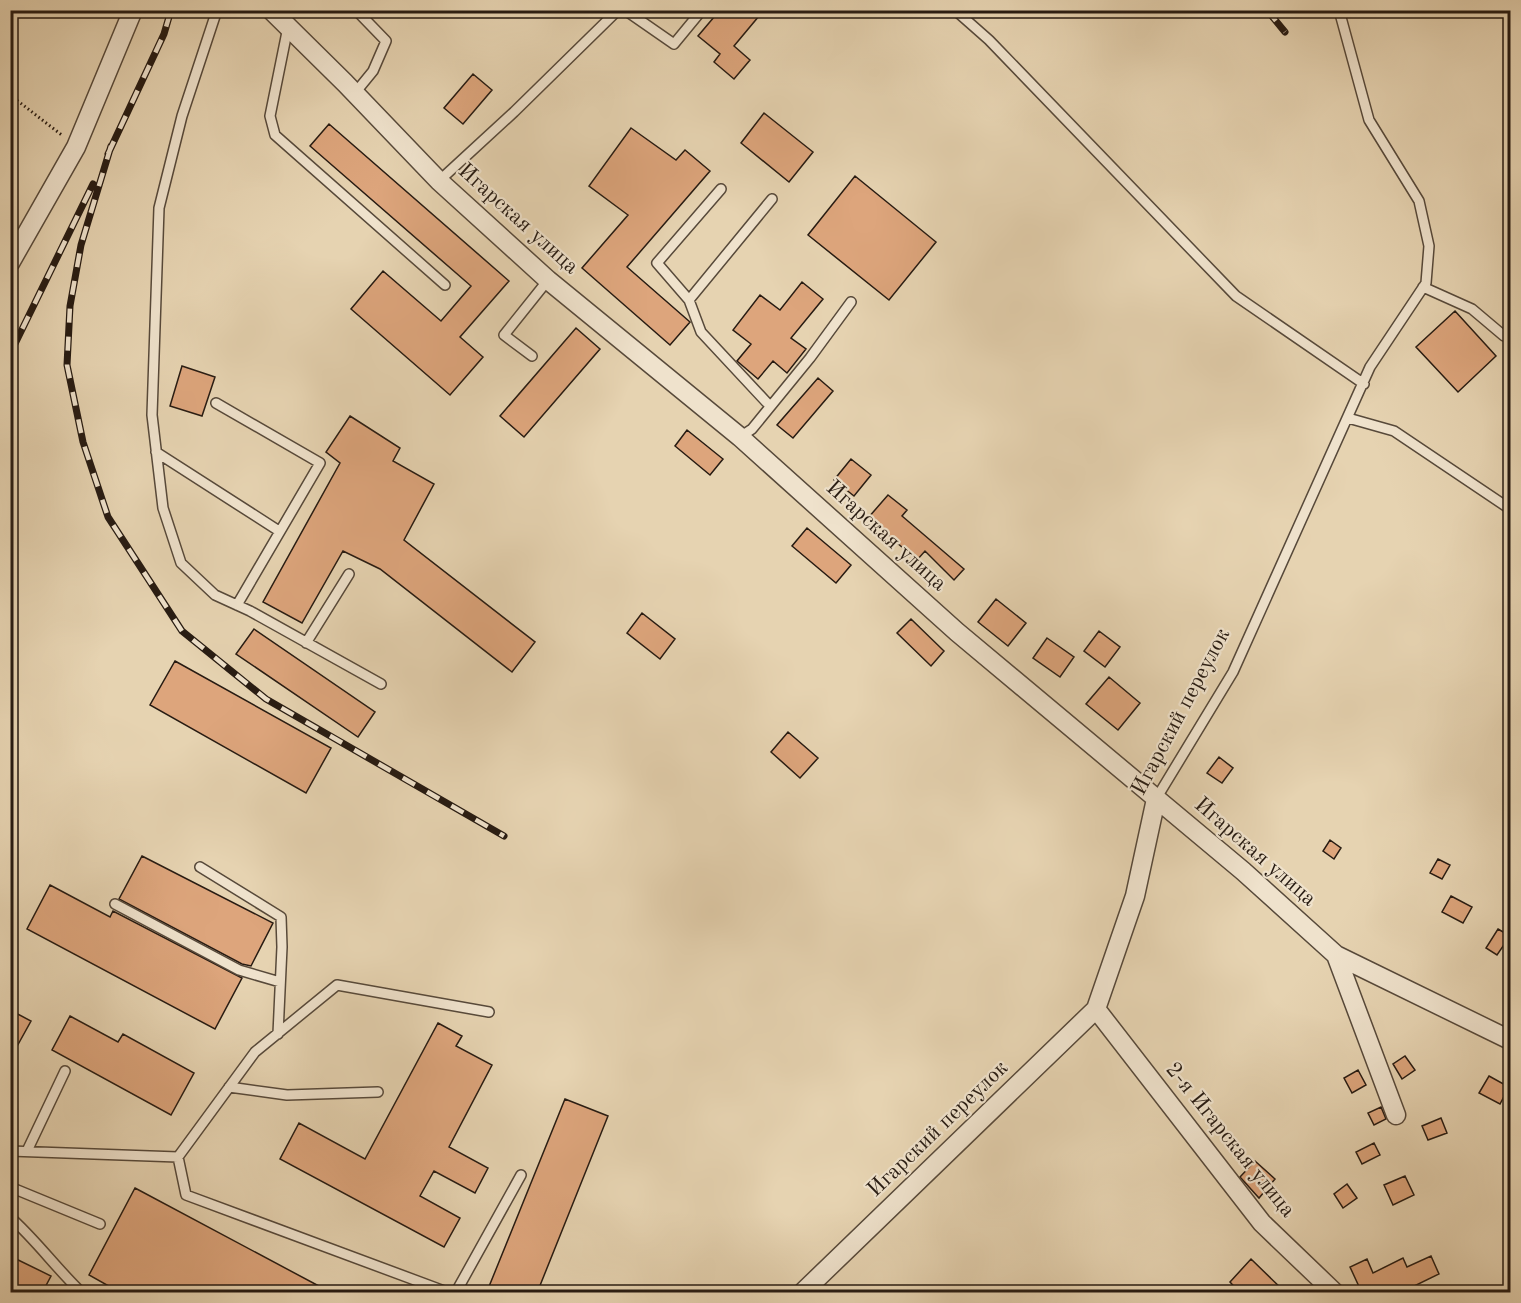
<svg xmlns="http://www.w3.org/2000/svg" width="1521" height="1303" viewBox="0 0 1521 1303" font-family="'Old Standard TT',serif">
<rect width="100%" height="100%" fill="#e6d3b1"/>
<filter id="stains"><feTurbulence type="fractalNoise" baseFrequency=".00333" numOctaves="4"/><feColorMatrix values="0 0 0 0 .2 0 0 0 0 .09 0 0 0 0 .02 0 0 0 .5 -.17"/></filter>
<radialGradient id="worn" r=".72"><stop offset=".6" stop-color="#630" stop-opacity="0"/><stop offset="1" stop-color="#630" stop-opacity=".3"/></radialGradient>
<path fill="#dda57c" stroke="#271b12" stroke-width="1.5" d="M720,10h44l-30,36 16,14 -16,19 -20,-17 6,-8 -22,-18z
M473,74l19,16 -29,34 -19,-16z
M764,113l49,39 -24,30 -48,-39z
M329,124l180,157 -49,56 23,20 -33,38 -99,-86 32,-38 58,50 30,-35 -161,-140z
M631,128l45,32 9,-10 25,21 -83,96 63,55 -20,23 -88,-77 46,-53 -39,-29z
M855,176l81,66 -47,58 -81,-65z
M802,282l21,17 -32,39 15,11 -19,24 -14,-12 -15,18 -21,-18 14,-17 -18,-14 27,-35 20,15z
M1455,311l41,45 -38,36 -42,-45z
M576,328l24,21 -76,88 -24,-21z
M182,366l33,11 -13,39 -32,-10z
M818,378l15,13 -40,47 -16,-13z
M350,416l50,32 -7,13 41,23 -30,56 131,102 -23,30 -132,-103 -37,-18 -41,72 -39,-21 77,-139 -14,-11z
M687,430l36,29 -13,16 -35,-29z
M851,459l20,16 -17,21 -20,-16z
M888,495l19,15 -5,6 62,53 -10,11 -29,-29 -8,9 -49,-42z
M807,528l44,37 -15,18 -44,-37z
M996,599l30,24 -18,23 -30,-24z
M642,613l33,26 -15,20 -33,-26z
M911,619l33,32 -13,15 -34,-33z
M254,629l121,83 -17,25 -122,-83z
M1099,631l21,16 -15,20 -21,-16z
M1047,638l27,19 -14,20 -27,-19z
M175,661l156,87 -25,45 -156,-88z
M1109,677l31,26 -22,27 -32,-26z
M788,732l30,26 -18,20 -29,-26z
M1219,757l14,11 -11,15 -15,-10z
M1330,840l11,8 -7,11 -11,-8z
M142,856l131,67 -22,43 -9,-2 -123,-65z
M1438,859l12,6 -8,14 -12,-6z
M50,885l60,32 3,-6 129,67 -27,51 -188,-100z
M1451,896l21,11 -9,16 -21,-11z
M1498,929l12,7 -13,19 -11,-7z
M10,1010l21,11 -21,38z
M70,1016l48,26 5,-8 71,39 -23,42 -119,-65z
M438,1023l24,13 -6,10 36,19 -43,82 39,21 -13,25 -41,-22 -14,25 40,22 -16,29 -164,-88 19,-36 66,36z
M1405,1056l10,14 -13,9 -9,-15z
M1358,1070l8,15 -14,8 -8,-15z
M1489,1076l20,11 -9,17 -21,-11z
M565,1099l43,17 -71,177h-42l-7,-4z
M1381,1107l5,12 -12,6 -6,-12z
M1441,1118l6,15 -19,7 -6,-14z
M1374,1143l6,12 -18,9 -6,-12z
M1255,1161l20,18 -16,19 -19,-21z
M1405,1176l9,19 -21,10 -9,-20z
M1347,1184l10,14 -14,10 -9,-14z
M135,1188l197,105h-211l-32,-18z
M10,1256l41,20 -9,17h-32z
M1431,1256l8,18 -39,19h-38l-12,-26 17,-8 6,14 30,-15 4,9z
M1251,1259l35,34h-46l-10,-11z"/>
<g fill="none" stroke-linecap="round" stroke-linejoin="round">
<defs>
<path id="service" d="M217,10l-35,106 -23,92 -7,207 11,93 18,55 34,32 35,16 131,73
M625,10l49,34 28,-34
M955,10l34,30 247,256 128,88
M288,27l-18,89 5,19 170,150
M355,93l18,-22 13,-30 -30,-31
M439,181l75,-69 104,-102
M1423,287l49,22 32,27
M689,300l-32,-37 64,-74
M532,356l-28,-21 44,-55
M216,403l104,60 -83,142
M770,406l-69,-74 -12,-32 83,-101
M1348,418l46,13 116,78
M740,437l12,-8 58,-71 41,-56
M156,452l123,79
M306,643l43,-69
M1156,799l77,-127 137,-305 56,-84 3,-37 -10,-45 -50,-81 -30,-110
M200,867l81,50 1,30 -4,87
M115,904l124,66 41,12
M229,1087l58,8 91,-3
M10,1151l168,6 77,-105 82,-67 152,27
M27,1151l38,-80
M178,1157l8,38 261,97
M10,1187l90,37
M10,1217c26,23 46,51 71,75
M456,1292l65,-117"/>
<path id="minor" d="M271,10l74,73 94,98 109,99 192,157 217,195 286,239 93,84 174,85
M10,263l66,-116 57,-137
M1336,955l60,160
M1096,1009l166,214 72,69
M803,1292l293,-283 39,-113 21,-97"/>
</defs>
<use href="#service" stroke="#57493a" stroke-width="12"/>
<use href="#minor" stroke="#57493a" stroke-width="21"/>
<path stroke="#271b12" stroke-width="3" stroke-dasharray="1.5 3" stroke-linecap="butt" d="M10,95l53,41"/>
<use href="#service" stroke="#efe2cc" stroke-width="9"/>
<use href="#minor" stroke="#efe2cc" stroke-width="18"/>
<defs>
<path id="rail" d="M1267,10l18,22
M111,146l-30,99 -11,61 -3,59 16,77 25,75 74,114 84,68 238,137
M108,154l56,-120 7,-24
M10,354l83,-170"/>
</defs>
<use href="#rail" stroke="#271b12" stroke-width="7"/>
<use href="#rail" stroke="#efe2cc" stroke-width="4.5" stroke-dasharray="14" stroke-linecap="butt"/>
</g>
<g text-anchor="middle" dominant-baseline="central" stroke-width="4.5" stroke-linejoin="round" paint-order="stroke">
<g font-size="22" fill="#271b12" stroke="#efe2cc">
<text transform="translate(518 219) rotate(42)">Игарская улица</text>
<text transform="translate(886 536) rotate(42)">Игарская улица</text>
<text transform="translate(1181 712) rotate(-62)">Игарский переулок</text>
<text transform="translate(1255 852) rotate(41)">Игарская улица</text>
<text transform="translate(938 1129) rotate(-44)">Игарский переулок</text>
<text transform="translate(1230 1140) rotate(51)">2-я Игарская улица</text>
</g>
</g>
<rect width="1521" height="1303" fill="none" stroke="#e6d3b1" stroke-width="36"/>
<rect x="12" y="12" width="1497" height="1279" fill="none" stroke="#271b12" stroke-width="3"/>
<rect x="18" y="18" width="1485" height="1267" fill="none" stroke="#271b12" stroke-width="1.5"/>
<rect width="100%" height="100%" filter="url(#stains)"/>
<rect width="100%" height="100%" fill="url(#worn)"/>
</svg>
